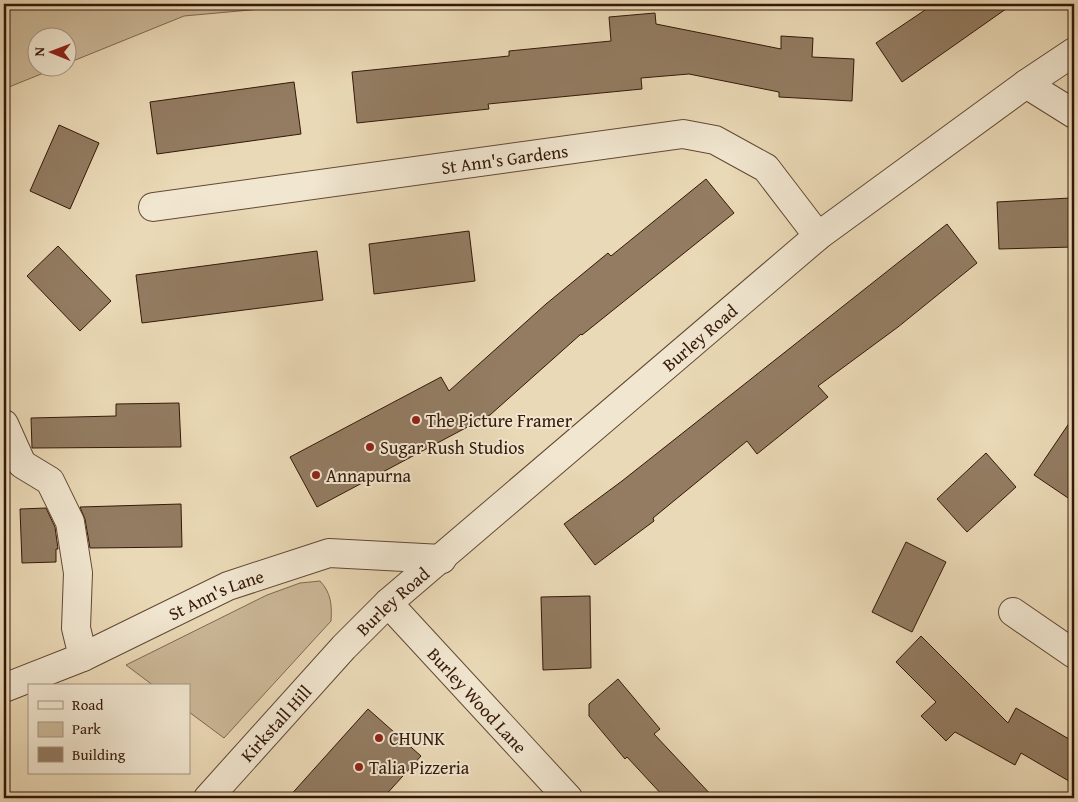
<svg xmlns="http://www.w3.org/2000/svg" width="1078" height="802" viewBox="0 0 1078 802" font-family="'Gentium Book Plus',serif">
<rect width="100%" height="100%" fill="#ead9b6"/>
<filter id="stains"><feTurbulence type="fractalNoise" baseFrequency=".004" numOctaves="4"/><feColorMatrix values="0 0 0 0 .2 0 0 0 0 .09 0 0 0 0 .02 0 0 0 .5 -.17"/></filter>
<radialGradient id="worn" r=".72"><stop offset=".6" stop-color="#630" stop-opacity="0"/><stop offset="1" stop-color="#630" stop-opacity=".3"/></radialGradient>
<path fill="#cbb898" stroke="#806850" d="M4,4h312l-132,12 -116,47v-25h-30v30h18l-52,21z
M320,581c11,12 12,23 11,40l-107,117 -35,-26v-26h-35l-28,-21 141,-70 33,-12z"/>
<path fill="#937c62" stroke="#341808" d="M934,4h79l-111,78 -26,-39z
M655,13l1,11 125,25v-13l32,2 -1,19 42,2 -2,42 -73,-4v-5l-90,-18 -48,4 1,11 -154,15 1,5 -132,14 -5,-51 157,-16v-5l102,-10 -2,-24z
M294,82l7,52 -144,20 -7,-52z
M59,125l40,18 -29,66 -40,-18z
M706,179l28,34 -152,122 -1,-1 -91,81 -173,92 -27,-50 151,-80 8,14 97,-87 62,-51 3,3z
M1070,198l3,49 -74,2 -2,-47z
M947,224l30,39 -79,64 -80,59 10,11 -71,57 -10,-13 -94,77 1,3 -59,44 -31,-41 58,-43z
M469,231l6,50 -101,13 -5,-50z
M58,246l53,55 -31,30 -53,-55z
M317,251l6,49 -181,23 -6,-48z
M179,403l2,44 -149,1 -1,-30 85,-2v-12z
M1074,416v86l-40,-27z
M986,453l30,34 -49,45 -30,-33z
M181,504l1,43 -92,1 -5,-29 -5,-12z
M46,508l9,19 3,22h-2v13l-34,1 -2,-54z
M906,542l40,20 -34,70 -40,-20z
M590,596l1,72 -48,2 -2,-73z
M921,636l87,87 8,-15 58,34v42l-53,-31 -6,12 -60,-33 -9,9 -25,-25 15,-14 -40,-40z
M618,679l42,50 -6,5 60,64h-49l-38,-41 -2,2 -36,-43v-12z
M368,709l53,47 -38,42h-95z"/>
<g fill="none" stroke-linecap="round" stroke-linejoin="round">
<defs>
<g id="minor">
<path d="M1026,84l48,30"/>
<path id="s1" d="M153,207l530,-73 32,6 51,28 52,68"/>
<path d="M4,424l18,40 28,17 20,41 8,51 -2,55 7,29"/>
<path id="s2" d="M388,603l180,195"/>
<path d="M1013,612l61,42"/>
<path id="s3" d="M4,688l79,-31 145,-71 101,-33 113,6"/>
<path id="s4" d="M208,798l136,-151 44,-44 430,-367 208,-152 48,-32"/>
</g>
</defs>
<use href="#minor" stroke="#624834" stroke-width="30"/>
<use href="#minor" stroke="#f1e6d0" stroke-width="28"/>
</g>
<g fill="#8f2418" stroke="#f1e6d0" stroke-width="2">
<circle cx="416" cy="420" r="5"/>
<circle cx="370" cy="447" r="5"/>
<circle cx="316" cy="475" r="5"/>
<circle cx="379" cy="738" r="5"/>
<circle cx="359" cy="767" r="5"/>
</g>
<g text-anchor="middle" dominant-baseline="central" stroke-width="4" stroke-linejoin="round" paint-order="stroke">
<g font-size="18" fill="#341808" stroke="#f1e6d0">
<text stroke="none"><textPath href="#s1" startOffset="355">St Ann's Gardens</textPath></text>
<text stroke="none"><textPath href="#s4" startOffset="675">Burley Road</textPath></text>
<text stroke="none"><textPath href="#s3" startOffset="232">St Ann's Lane</textPath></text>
<text stroke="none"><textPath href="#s4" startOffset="270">Burley Road</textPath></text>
<text stroke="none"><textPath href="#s2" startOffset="132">Burley Wood Lane</textPath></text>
<text stroke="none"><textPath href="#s4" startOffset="101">Kirkstall Hill</textPath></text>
</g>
<g font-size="18" fill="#341808" stroke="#f1e6d0" text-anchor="start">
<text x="426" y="420">The Picture Framer</text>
<text x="380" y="447">Sugar Rush Studios</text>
<text x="326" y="475">Annapurna</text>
<text x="389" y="738">CHUNK</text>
<text x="369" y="767">Talia Pizzeria</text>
</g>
</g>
<rect width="1078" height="802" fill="none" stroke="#ead9b6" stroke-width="20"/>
<rect x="5" y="5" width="1068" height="792" fill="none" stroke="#341808" stroke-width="2.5"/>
<rect x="10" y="10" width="1058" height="782" fill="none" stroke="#341808"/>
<rect x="28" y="684" width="162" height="90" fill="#f1e6d0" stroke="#a59480"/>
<rect x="38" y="701" width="25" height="8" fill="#f1e6d0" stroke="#a59480"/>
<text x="72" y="710" font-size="15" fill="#341808">Road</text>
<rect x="38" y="722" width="25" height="15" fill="#cbb898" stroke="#a59480"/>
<text x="72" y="734" font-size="15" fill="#341808">Park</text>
<rect x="38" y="747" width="25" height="15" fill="#937c62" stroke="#a59480"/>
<text x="72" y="760" font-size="15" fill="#341808">Building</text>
<g transform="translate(52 52) rotate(271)"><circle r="24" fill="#f1e6d0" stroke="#a59480"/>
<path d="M0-4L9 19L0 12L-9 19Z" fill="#8f2418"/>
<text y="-8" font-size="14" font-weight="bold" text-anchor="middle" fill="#341808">N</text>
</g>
<rect width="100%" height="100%" filter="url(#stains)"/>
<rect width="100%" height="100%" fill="url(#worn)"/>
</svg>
